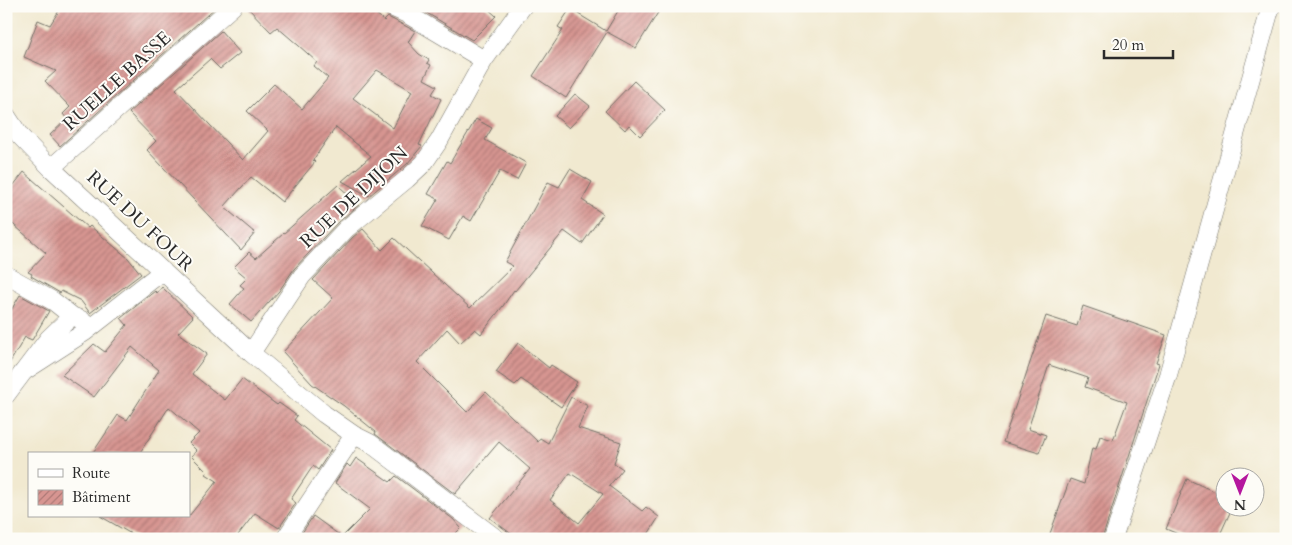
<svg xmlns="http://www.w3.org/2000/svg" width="1292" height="545" viewBox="0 0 1292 545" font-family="Cardo,serif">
<defs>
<pattern id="building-hatch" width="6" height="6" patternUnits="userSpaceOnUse" patternTransform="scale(1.25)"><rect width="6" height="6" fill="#d79591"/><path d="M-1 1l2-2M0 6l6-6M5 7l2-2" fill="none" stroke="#af7a77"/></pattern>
</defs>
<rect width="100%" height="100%" fill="#fdfcf7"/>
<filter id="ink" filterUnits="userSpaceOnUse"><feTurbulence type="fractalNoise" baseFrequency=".02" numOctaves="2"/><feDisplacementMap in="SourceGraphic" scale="10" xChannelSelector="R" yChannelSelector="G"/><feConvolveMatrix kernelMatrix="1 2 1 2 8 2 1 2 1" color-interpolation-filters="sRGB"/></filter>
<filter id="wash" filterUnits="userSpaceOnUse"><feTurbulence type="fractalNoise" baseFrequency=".0096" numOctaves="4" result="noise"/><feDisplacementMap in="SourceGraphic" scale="20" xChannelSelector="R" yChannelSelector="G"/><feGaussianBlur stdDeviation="1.12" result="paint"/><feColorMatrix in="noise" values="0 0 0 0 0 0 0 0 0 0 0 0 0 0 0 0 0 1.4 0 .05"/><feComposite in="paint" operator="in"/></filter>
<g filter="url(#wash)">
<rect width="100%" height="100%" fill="#f1e9d0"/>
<g id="blocks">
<path fill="url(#building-hatch)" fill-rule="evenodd" d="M62,6h155l-157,140 -10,-11 17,-16 -4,-5 7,-7 -25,-26 11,-10 -32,-14 14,-37 12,5z
M246,6h122l16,15 4,-4 27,14 -7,11 11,12 10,6 -2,3 4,2 -7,14 13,7 -5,8 9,5 -22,46 3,1 -15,18 -38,32 -27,-15 29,-25 -35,-29 -23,33 2,2 -33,40 -31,-25 -27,30 31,26 -14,17 -94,-100 9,-9 -27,-28 92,-82 19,22 -20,16 -10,-10 -34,30 67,71 25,-29 -21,-20 27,-27 28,25 26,-31 -14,-12 3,-4 -19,-17 -21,-18 -6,5zM377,70l35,21 -19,37 -40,-30z
M415,6h70l11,10 -24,24z
M621,6h41l-26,42 -29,-16 -41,66 -33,-22 30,-46 -5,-3 12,-18 36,22z
M634,81l31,29 -25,26 -11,-11 -4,5 -20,-19z
M575,94l15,12 -21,22 -14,-12z
M476,119l16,9 -7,12 41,23 -9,17 -17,-9 -29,50 -8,-5 -14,24 -27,-14 16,-27 -10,-5 19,-33 3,2z
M570,169l22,13 -10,18 21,14 -21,30 -18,-13 -49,60 -1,-1 -11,16 -22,28 -6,-5 -15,14 -13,-14 -30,33 50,50 19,-20 52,50 2,-4 8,5 23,-46 17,9 -10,22 43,14 -7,21 9,6 -14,17 33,25 4,-4 13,10 -14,22h-127l-28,-21 40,-49 -31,-27 -44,52 -80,-60 1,-2 -32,-26 -32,-22 -29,-32 50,-54 -20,-18 40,-43 10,-8 19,21 12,-12 76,70 43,-42 -8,-4 43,-80 11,5zM570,473l33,21 -24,29 -29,-23z
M24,172l64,56 2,-2 38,32 13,16 -51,39 -9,-12 -20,-10 -1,2 -29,-17 1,-2 -4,-2 18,-19 -40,-35v-23z
M338,185l21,20 -21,17 -44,47 -15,22 -28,31 -21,-18 14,-16 -4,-3 7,-7 -13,-11 15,-15 7,6z
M162,287l31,30 -15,16 29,21 -15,20 33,26 17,-21 35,26 2,-2 18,13 -3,4 37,30 -13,20 -5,-4 -22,33 5,4 -17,25 -24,-15 -20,26h-95l-40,-23h89l28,-35 -11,-7 1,-2 -16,-16 6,-5 -8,-8 10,-10 -30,-26 -30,47h-47l26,-39 9,5 32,-50 -27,-23 -38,50 -32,-22 32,-31 11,8 22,-27 -6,-7 34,-27 2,2z
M20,295l29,16 -17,29 -7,-3 -19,32v-50z
M1083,306l83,29 -10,28 3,1 -57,175h-54l22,-60 14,5 8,-36 4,1 4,-13 13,4 14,-38 -42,-15 3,-9 -39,-13 -21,64 18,6 -7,18 -36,-11 43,-126 31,10z
M518,343l31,25 2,-3 26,17 -16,25 -40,-28 -6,6 -19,-13z
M356,458l34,24 6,-6 57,43 8,9 -11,11h-152l15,-23 29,21 28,-28 -35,-26 12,-19 3,3z
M1187,479l37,17v12h8l-14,31h-28l-24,-10z"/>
</g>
</g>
<g filter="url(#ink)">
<use href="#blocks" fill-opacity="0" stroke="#706e65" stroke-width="1"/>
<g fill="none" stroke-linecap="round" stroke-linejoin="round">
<defs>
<path id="minor" d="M389,6l18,8 77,46
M6,115l14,21 31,32 200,185
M51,168l182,-162
M6,275l47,26 19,15 10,4
M23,372l62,-40 78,-61
M6,395l43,-57 23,-22
M354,435l16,8 127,96
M285,539l69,-104 -30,-21 -73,-61 51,-77 44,-47 61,-50 17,-16 15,-22 45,-81 39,-54
M1113,539l55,-164 103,-369"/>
</defs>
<use href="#minor" stroke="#706e65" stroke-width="19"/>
<use href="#minor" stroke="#fff" stroke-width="18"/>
</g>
</g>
<g text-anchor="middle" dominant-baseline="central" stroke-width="4" stroke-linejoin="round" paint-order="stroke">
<g font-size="19" fill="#2b2b2b" stroke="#fdfcf7">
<text transform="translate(117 81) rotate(-42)">RUELLE BASSE</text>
<text transform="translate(354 197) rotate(-43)">RUE DE DIJON</text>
<text transform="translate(140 221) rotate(43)">RUE DU FOUR</text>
</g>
</g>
<rect width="1292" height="545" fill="none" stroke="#fdfcf7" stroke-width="25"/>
<rect x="28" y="452" width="162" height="65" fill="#fdfcf7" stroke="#a9a8a5"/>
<rect x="38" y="469" width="25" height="8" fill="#ffffff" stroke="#a9a8a5"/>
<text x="72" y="478" font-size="15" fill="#2b2b2b">Route</text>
<rect x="38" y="490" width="25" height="15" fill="url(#building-hatch)" stroke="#a9a8a5"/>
<text x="72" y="502" font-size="15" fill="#2b2b2b">Bâtiment</text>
<g transform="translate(1240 492) rotate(180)"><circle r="24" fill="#fdfcf7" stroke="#a9a8a5"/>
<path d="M0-4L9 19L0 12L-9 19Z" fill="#b5179e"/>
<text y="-8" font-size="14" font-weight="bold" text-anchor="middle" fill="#2b2b2b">N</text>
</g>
<path d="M1104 50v8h69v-8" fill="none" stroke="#2b2b2b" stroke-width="2.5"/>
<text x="1112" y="50" font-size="15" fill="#2b2b2b" stroke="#fdfcf7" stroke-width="4" paint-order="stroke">20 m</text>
</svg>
